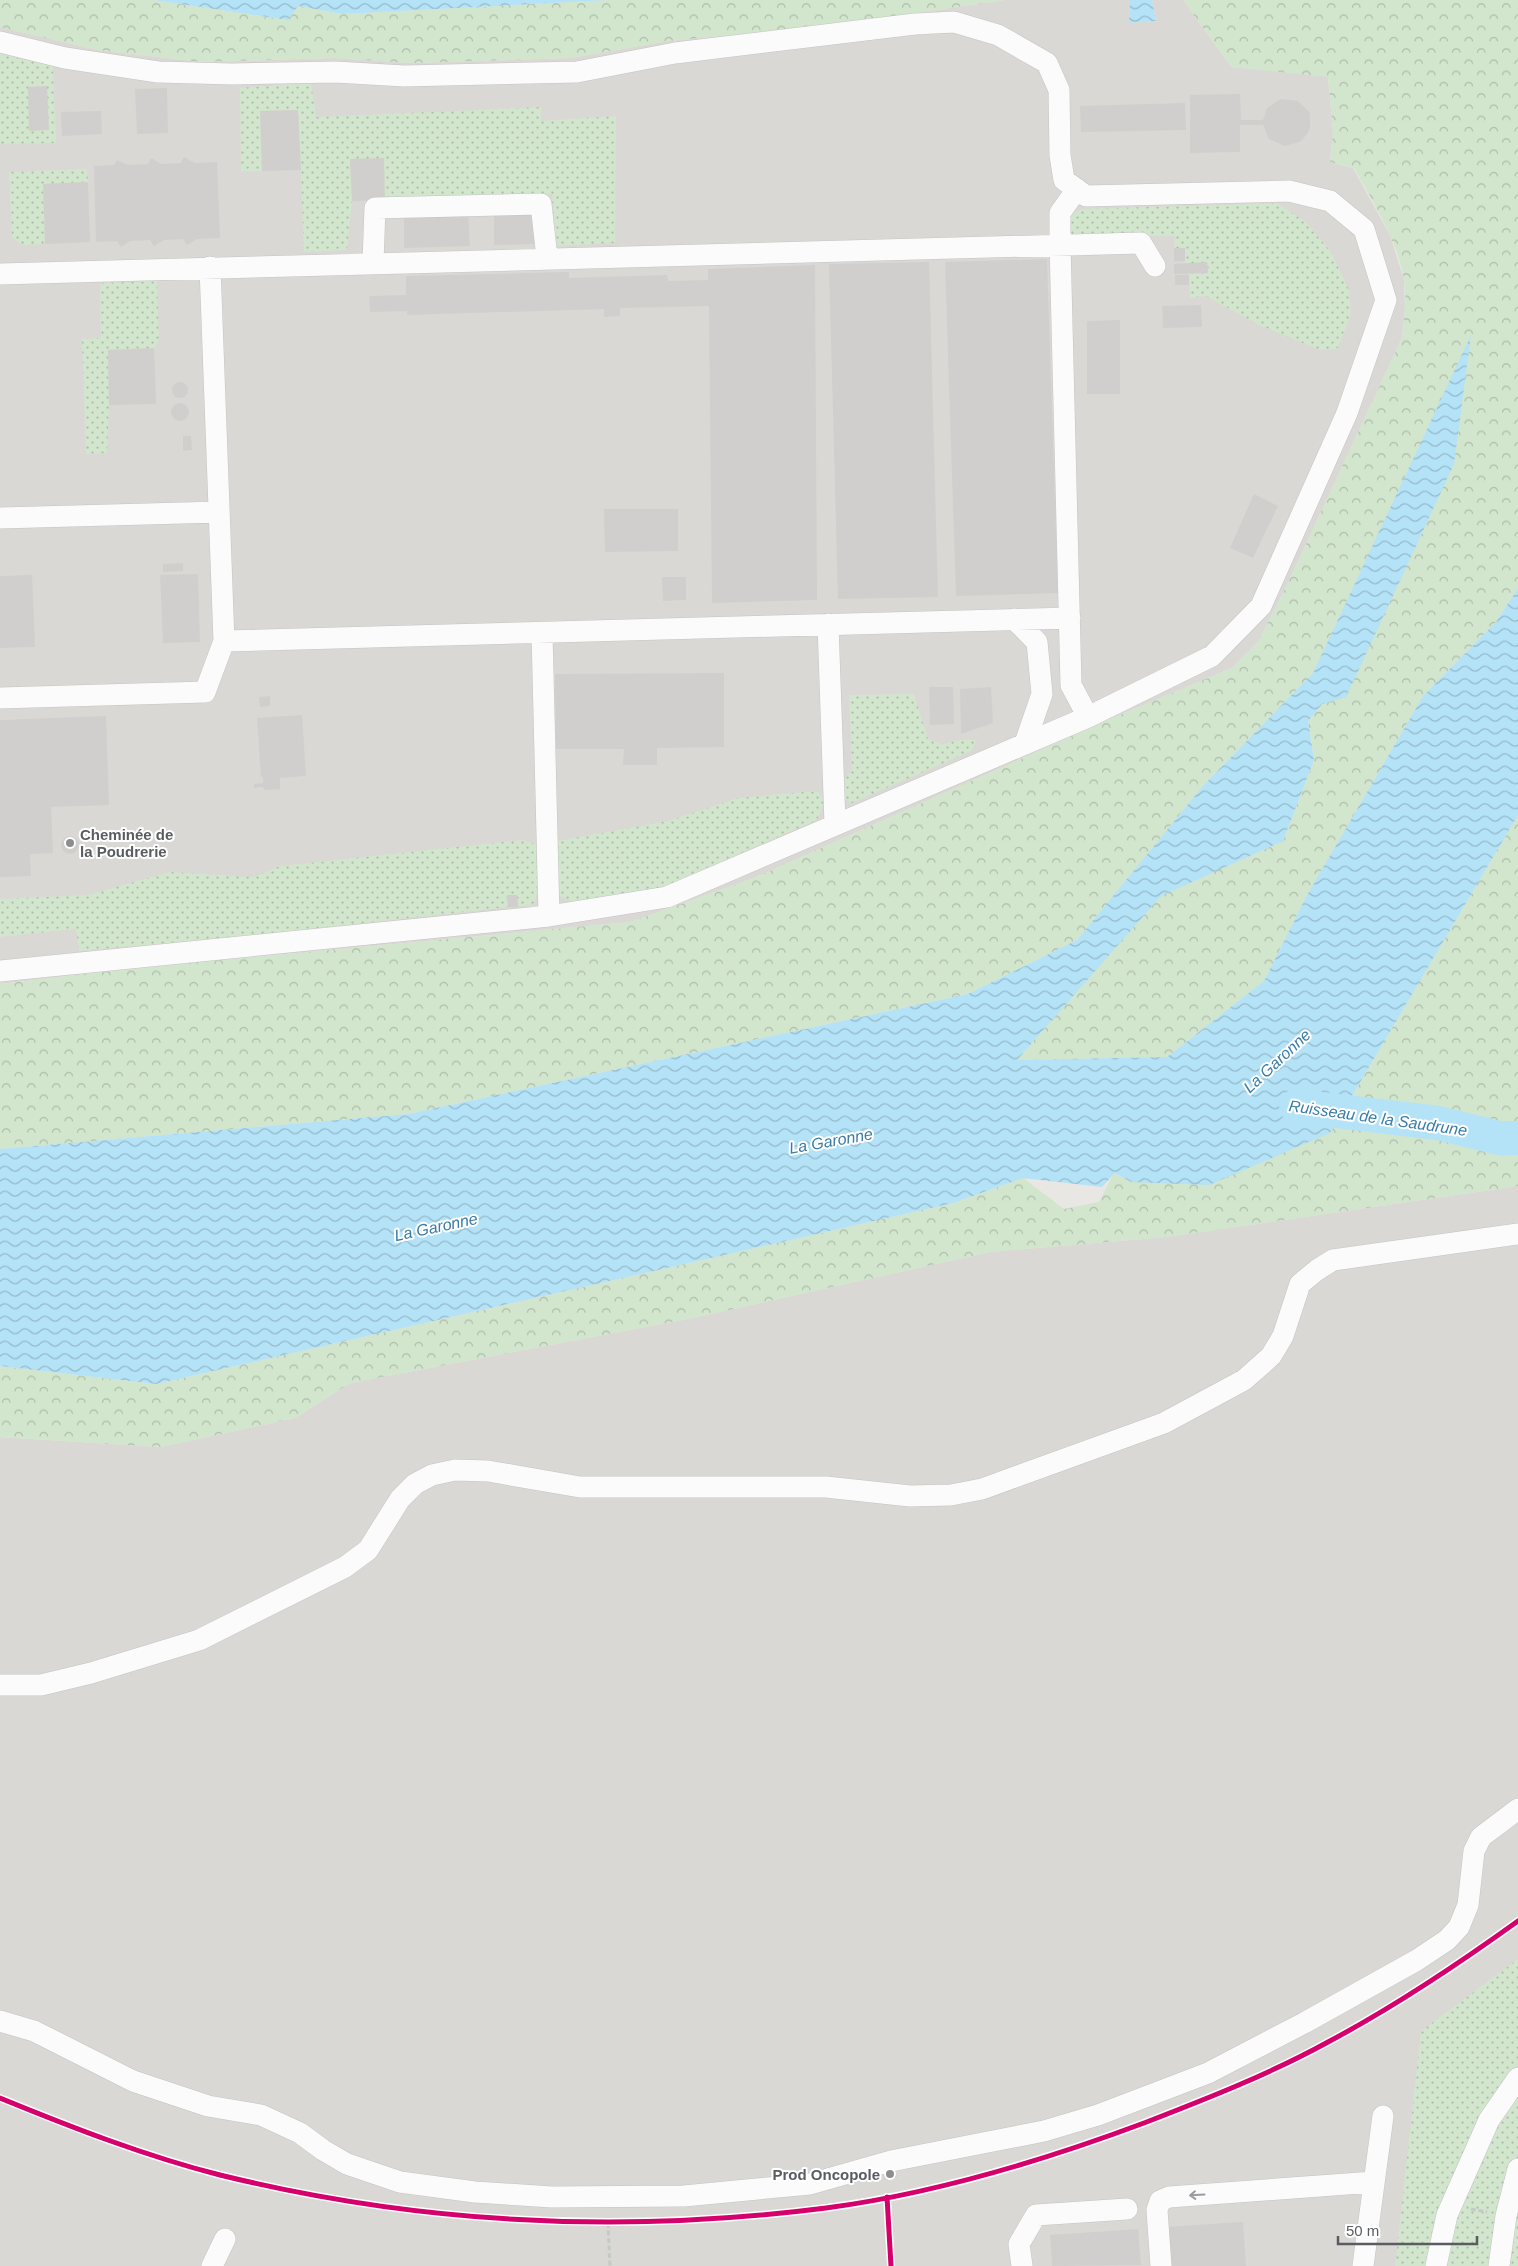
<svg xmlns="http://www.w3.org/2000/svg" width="1518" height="2266" viewBox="0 0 1518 2266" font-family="Arial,sans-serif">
<defs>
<pattern id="grass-dots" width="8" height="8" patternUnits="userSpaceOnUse" patternTransform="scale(1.25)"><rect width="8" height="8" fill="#d2e5cd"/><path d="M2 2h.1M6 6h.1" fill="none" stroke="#adbdaa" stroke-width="1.8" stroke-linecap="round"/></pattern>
<pattern id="forest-crowns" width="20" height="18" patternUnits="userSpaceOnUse" patternTransform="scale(1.25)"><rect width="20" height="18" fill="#d2e5cd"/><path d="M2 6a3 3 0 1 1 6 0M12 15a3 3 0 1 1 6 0" fill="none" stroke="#adbdaa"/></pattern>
<pattern id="water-waves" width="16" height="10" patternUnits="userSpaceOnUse" patternTransform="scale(1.25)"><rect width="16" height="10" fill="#b4e2f7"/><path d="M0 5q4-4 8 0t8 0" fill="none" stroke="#95bacb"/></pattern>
</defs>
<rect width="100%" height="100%" fill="#e9e7e3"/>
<path fill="#dad8d4" d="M1005,0h125l-1,23 27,-2 -4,-21h31l48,67 97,9 5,57 -3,29 23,6 37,67 14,45 1,29 -3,29 -115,247 -29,57 -26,26 -124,52 -354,158 -124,44 -495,46 -135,16v-957l98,23 103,12 132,-4 79,5 158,-5 98,-17 152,-14z
M1518,1186v1080h-1518v-829l160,10 135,-29 55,-35 338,-64 302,-67 176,-15z"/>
<path fill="url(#grass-dots)" d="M0,54l53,12 3,77 -56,1z
M311,83l5,34 225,-10v14l75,-5 -1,127 -60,3 -3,-52 -167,6 -35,-41 2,42 -5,49 -43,2 -6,-142 -38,1 2,60h-21l-1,-83z
M87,169l1,13 -45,2 2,60 -23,1 -10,-8 -3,-65z
M1277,203l29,19 25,30 18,38 2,25 -14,34 -17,1 -61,-25 -53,-29 -16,2 -1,-25h19l-1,-10h-22v-15h-11l1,-12 -102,1 -3,-7v-15l12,-6z
M157,281l2,59 -5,8 -46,2 1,55 -2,48 -21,1 -4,-115 19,-1 -1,-55z
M914,694l14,45 16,5 17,-4h16l-6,11 -119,52 -11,-6 -1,-13 12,-14 -3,-75z
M804,792h15l5,10 -7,18 -154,67 -88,16 -15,-7 -8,-12v-42l116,-21 70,-23z
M522,840l14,4 2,48 -4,12 -16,3 -1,-12h-10l1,12 -242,27 -187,17 -3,-22 -76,8v-38l88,-4 81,-23 85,5 26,-11z
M1518,1959v307h-123l26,-235z"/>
<path fill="url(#forest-crowns)" d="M0,0h154l134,20 10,-14 44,8 266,-14h397l-185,27 -152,14 -98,17 -158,5 -79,-5 -132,4 -103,-12 -98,-23z
M1183,0h335v588l-22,34 -73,74 -116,199 -43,86 -97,76 -150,3 143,-164 123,-55 31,-81 -6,-39 14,-17 149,-367 -158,336 -111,114 -125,153 -109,54 -560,120 -408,35v-165l135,-16 495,-46 124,-44 354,-158 124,-52 26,-26 29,-57 115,-247c2,-18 5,-38 2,-57 -6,-41 -31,-78 -50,-113l-24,-6 3,-29 -5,-56 -97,-10z
M1518,815v371l-352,51 -176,15 -302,67 -338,64 -55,35 -135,29 -160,-10v-71l156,18 797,-181 70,-25 41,31 35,-7 15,-29 17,9 199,-49z"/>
<path fill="url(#water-waves)" d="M154,0h454l-266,14 -44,-8 -10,14z
M1130,0h22l4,21 -27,2z
M1471,335l-17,129 -108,233 -24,7 -14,17 6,39 -31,81 -122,55 -144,164 150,-3 97,-76 43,-86 116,-199 73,-74 22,-34v227l-188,318 -121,52 -78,-3 -16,-9 -13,14 -79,-9 -70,25 -797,181 -156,-18v-217l408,-35 560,-120 109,-54 125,-153 111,-114z"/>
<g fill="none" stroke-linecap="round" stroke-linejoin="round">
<path stroke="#b4e2f7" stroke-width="34" d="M1296,1106l142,17 61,15h19"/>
</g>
<path fill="#d1cfcd" d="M47,86l2,44 -20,1 -1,-44z
M167,88l1,45 -31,1 -2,-45z
M1240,94l1,26h22l4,-12 14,-9 17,2 12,12v14l-2,6 -8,9 -15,4 -16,-7 -6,-14h-23v27l-50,1v-58z
M1185,103l1,27 -105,2 -1,-26z
M298,110l3,60 -39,1 -2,-60z
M101,111l1,23 -40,2 -1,-24z
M184,157l11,6 22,-1 3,76 -23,1 -10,6 -4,-6 -19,1 -10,6 -4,-6 -20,1 -9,6 -4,-6 -21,1 -2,-76 20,-1 3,-5 11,5 20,-1 3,-6 10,6 20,-1z
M384,158l1,42 -33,1 -2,-42z
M88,182l2,60 -45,2 -2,-60z
M468,212l2,34 -66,2v-35z
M533,212l2,32 -41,1v-32z
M1174,248h11v13h-11z
M1047,259l11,334 -102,3 -11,-334z
M929,262l9,335 -100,2 -9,-335z
M1207,262l1,11 -34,1v-10z
M815,265l2,335 -105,3 -3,-297 -89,2v8l-16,1v-8l-197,6v-4l-37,1 -1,-16 37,-1v-19l163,-4v6l98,-3 1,6 40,-1v-11z
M1175,275h14v10h-14z
M1201,305l1,22 -39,1 -1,-22z
M1120,320v74h-33v-73z
M154,348l2,56 -47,1 -1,-55z
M172 390a8 8 0 1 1 16 0a8 8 0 1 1-16 0Z
M171 412a9 9 0 1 1 18 0a9 9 0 1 1-18 0Z
M183,436h8l1,14 -9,1z
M1254,494l24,12 -25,52 -23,-10z
M604,509h74v42l-73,1z
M183,563v8l-20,1v-8z
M198,574l2,68 -37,1 -3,-68z
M32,575l3,72 -35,1v-72z
M662,577h24v23l-23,1z
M724,673v74l-67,1v17h-34l1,-16h-68l-1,-75z
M929,687h24l1,37 -24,1z
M991,687l2,36 -32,11 -1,-45z
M270,696v10l-10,1 -1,-10z
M302,715l4,61 -26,2v11l-16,1 -1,-3 -9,1v-4l9,-1v-6h-2l-4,-59z
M106,716l3,89 -58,2 2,46 -23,1 1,22 -31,1v-157z
M61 845a9 9 0 1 1 18 0a9 9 0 1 1-18 0Z
M507,895h10l1,12h-10z
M895,2169l2,8 -13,3 -1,-8z
M1243,2222l3,44h-80l-2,-39z
M1138,2229l3,36 -89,1 -2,-31z"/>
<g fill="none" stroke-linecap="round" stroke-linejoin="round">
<defs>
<path id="minor" d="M0,42l65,16 93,14 74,2 103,-2 69,4 173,-4 98,-19 240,-29 39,-2 44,13 49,28 12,27 1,65 4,25 22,16 203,-5 41,10 34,28 22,71 -39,113 -86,193 -49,50 -124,61 -421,180 -118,19 -549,55
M1077,189l-17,24v31l11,441 17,32
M373,262l2,-54 166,-4 6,54
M210,267l14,374 846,-23
M0,274l1141,-31 14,23
M0,518l219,-6
M1014,619l23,23 5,52 -17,49
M828,624l7,200
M542,633l7,283
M0,698l205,-6 19,-51
M0,1685h41l50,-12 108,-33 146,-73 23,-17 32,-51 15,-15 17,-9 23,-5 33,1 92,16h246l84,9 41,-1 31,-6 182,-66 80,-43 27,-24 12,-20 17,-52 17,-14 16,-10 185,-26
M0,2021l34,10 99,50 75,25 53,9 39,18 23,17 24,14 53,18 75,10 77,5 132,-1 126,-12 81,-23 153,-30 54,-16 110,-42 96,-50 113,-63 30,-20 12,-13 9,-22 6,-54 7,-14 37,-28
M212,2266l13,-27
M1022,2266l-3,-22 17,-29 91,-6
M1161,2266l-4,-56 3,-9 9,-4 205,-15
M1363,2266l20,-150
M1436,2266l11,-51 42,-95 29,-42
M1499,2266l7,-50 12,-47"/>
</defs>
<use href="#minor" stroke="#c4c4c3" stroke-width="22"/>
<path stroke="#c5cac7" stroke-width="3" stroke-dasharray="5 2.5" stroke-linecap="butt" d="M1471,2209l16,3
M608,2223l2,43"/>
<use href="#minor" stroke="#fcfbfb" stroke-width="21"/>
<defs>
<path id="cycleway" d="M0,2098c71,29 145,58 220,77 199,49 403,59 606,33 106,-14 219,-48 318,-85 62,-24 126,-49 184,-81 66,-35 129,-77 190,-121
M887,2197l4,69"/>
</defs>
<use href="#cycleway" stroke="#fff" stroke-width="8"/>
<use href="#cycleway" stroke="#d6006c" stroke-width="5"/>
</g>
<defs><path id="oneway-shaft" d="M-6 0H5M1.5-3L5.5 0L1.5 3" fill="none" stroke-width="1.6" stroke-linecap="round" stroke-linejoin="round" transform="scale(1.25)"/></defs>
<use stroke="#9a9c9f" href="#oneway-shaft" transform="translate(1197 2195) rotate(177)"/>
<g fill="#8b8d8e" stroke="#fff" stroke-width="2">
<circle cx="70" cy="843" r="5"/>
<circle cx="890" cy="2174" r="5"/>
</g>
<g text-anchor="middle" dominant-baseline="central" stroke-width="4" stroke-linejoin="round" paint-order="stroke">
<g font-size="15" font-weight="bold" fill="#595d61" stroke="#fff" text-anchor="start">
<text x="80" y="834">Cheminée de<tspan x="80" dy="17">la Poudrerie</tspan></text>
<text x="880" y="2174" text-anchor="end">Prod Oncopole</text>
</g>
<g font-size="16" font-style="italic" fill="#397ca7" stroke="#fff">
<text transform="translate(1277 1061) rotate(-43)">La Garonne</text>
<text transform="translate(1378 1118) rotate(8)">Ruisseau de la Saudrune</text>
<text transform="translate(831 1141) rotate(-10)">La Garonne</text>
<text transform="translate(436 1227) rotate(-12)">La Garonne</text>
</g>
</g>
<path d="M1338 2236v8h139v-8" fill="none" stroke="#595d61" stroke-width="2.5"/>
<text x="1346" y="2236" font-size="15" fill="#595d61" stroke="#ffffff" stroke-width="4" paint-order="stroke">50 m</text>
</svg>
